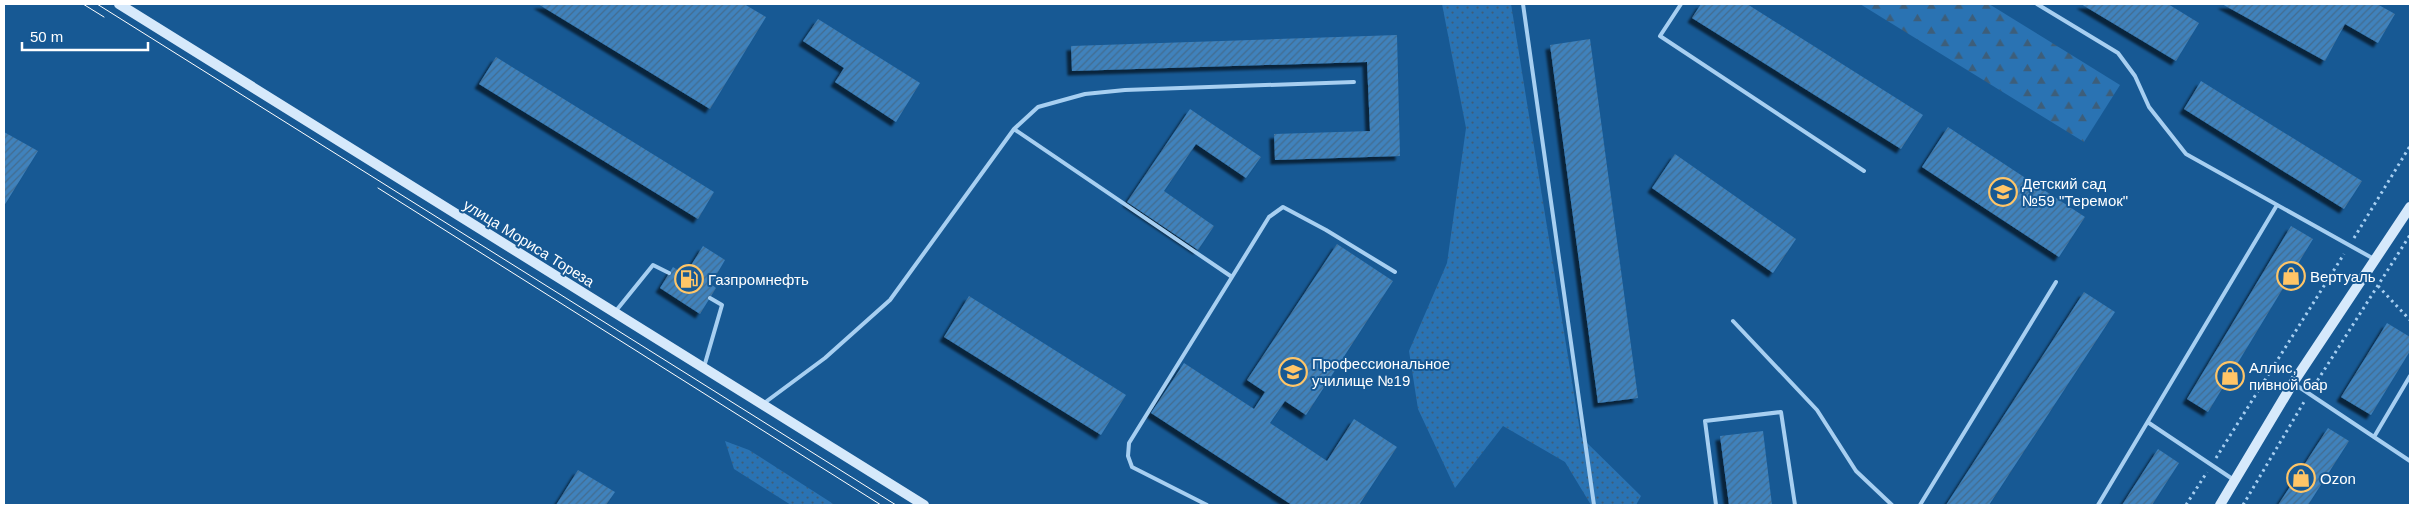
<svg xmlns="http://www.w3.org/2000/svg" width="2414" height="509" viewBox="0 0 2414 509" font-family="Arial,sans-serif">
<defs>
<pattern id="grass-dots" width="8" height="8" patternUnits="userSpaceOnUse" patternTransform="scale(1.25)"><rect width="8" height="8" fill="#2a73b3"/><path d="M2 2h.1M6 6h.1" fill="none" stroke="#3d5e7a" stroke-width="1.8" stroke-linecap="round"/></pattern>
<pattern id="forest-firs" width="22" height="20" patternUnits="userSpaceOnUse" patternTransform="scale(1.25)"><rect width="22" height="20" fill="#2a73b3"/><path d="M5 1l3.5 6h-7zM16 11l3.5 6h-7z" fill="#3d5e7a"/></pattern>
<pattern id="building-hatch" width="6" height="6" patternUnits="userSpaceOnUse" patternTransform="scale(1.25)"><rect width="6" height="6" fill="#3f82bc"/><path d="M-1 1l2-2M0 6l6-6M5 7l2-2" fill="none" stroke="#446c8f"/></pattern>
<filter id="shadow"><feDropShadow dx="-4.5" dy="4.5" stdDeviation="1" flood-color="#0009"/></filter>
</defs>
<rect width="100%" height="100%" fill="#175994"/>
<path fill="url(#grass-dots)" d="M1442,4h69l70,433 60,59 -5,9h-45l-26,-43 -62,-36 -48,62 -37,-79 -9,-58 38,-88 19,-135z
M725,441l24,9 86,55h-44l-57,-36z"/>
<path fill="url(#forest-firs)" d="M1860,4h129l131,81 -36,57z"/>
<path fill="url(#building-hatch)" filter="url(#shadow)" d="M538,4h206l22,13 -56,92z
M1701,4h46l176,111 -22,34 -209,-131z
M2081,4h87l31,19 -23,38z
M2222,4h155l18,10 -17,29 -33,-19 -20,37z
M818,19l102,64 -24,39 -61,-40 9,-14 -41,-27z
M1397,35l3,121 -125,4 -1,-26 96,-3 -3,-69 -295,9 -1,-25z
M1590,39l48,359 -40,5 -48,-358z
M496,57l218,135 -16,27 -219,-135z
M2201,81l161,100 -18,28 -160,-100z
M1190,109l71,48 -15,21 -50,-34 -32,47 50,35 -16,24 -71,-48z
M1948,127l137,90 -26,40 -137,-90z
M4,132l34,19 -34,55z
M1675,154l121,85 -23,34 -121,-85z
M2291,226l22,13 -105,173 -21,-13z
M1337,244l56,37 -87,134 -21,-14 -15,22 57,38 27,-42 43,28 -38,58h-67l-141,-92 33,-50 70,46 11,-17 -18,-12z
M703,246l22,14 -14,24 5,4 -16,26 -40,-26 13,-21 12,8z
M2084,292l31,20 -126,193h-43z
M969,296l157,99 -25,40 -157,-98z
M2387,323l23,14v14l-39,64 -30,-18z
M2328,428l21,13 -41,64h-30z
M1763,431l9,74h-43l-9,-69z
M2158,449l21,14 -27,42h-30z
M578,470l37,22 -9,13h-50z"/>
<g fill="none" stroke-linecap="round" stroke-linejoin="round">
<path stroke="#a7cff1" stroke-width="3" stroke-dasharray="2.5 4" stroke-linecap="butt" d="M2354,238l56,-92
M2378,286l32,34
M2314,386l96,-151
M2216,458l128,-204
M2186,505l21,-33
M2243,505l61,-103"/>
<path stroke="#a7cff1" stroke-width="4" d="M1523,4l71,501
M1681,4l-21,32 204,135
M2037,4l81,49 17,23 14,31 37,47 188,105
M1014,129l24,-22 47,-13 40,-4 229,-8
M1232,277l37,-60 14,-10 43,23 69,42
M615,312l38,-47 16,8
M1733,321l84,89 39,61 36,34
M704,367l18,-62 -12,-7
M2293,383l117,78
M763,404l62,-46 65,-58 124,-171 218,148 -103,166 -1,13 4,11 75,38
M2149,423l85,57
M2374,437l36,-61
M1716,505l-11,-84 76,-9 14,93
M1920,505l136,-223
M2098,505l179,-300"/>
<path stroke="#d6e9fb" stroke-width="10" d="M119,4l805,501
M2220,505l73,-122 117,-176"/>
<path stroke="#fff" stroke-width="1" d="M83,4l21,13
M97,4l799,501
M378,188l503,317"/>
</g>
<defs>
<symbol id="school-ring" viewBox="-11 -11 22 22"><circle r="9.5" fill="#175994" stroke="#ffc567" stroke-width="1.5"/><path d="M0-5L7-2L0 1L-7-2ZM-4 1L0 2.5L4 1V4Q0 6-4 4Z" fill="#ffc567"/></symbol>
<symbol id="shop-ring" viewBox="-11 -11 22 22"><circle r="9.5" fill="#175994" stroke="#ffc567" stroke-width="1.5"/><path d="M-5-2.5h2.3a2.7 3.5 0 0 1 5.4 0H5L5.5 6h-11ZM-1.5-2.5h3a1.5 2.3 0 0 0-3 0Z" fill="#ffc567"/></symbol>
<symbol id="fuel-ring" viewBox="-11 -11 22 22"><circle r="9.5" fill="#175994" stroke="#ffc567" stroke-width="1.5"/><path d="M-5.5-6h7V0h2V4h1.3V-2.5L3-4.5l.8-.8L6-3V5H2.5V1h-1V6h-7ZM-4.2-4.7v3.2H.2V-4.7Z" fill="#ffc567"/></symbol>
<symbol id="university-ring" viewBox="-11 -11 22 22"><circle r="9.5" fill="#175994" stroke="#ffc567" stroke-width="1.5"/><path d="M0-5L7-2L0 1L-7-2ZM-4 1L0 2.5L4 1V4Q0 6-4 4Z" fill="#ffc567"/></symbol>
</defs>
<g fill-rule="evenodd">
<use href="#school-ring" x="1987" y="176" width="32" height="32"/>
<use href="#shop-ring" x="2275" y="260" width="32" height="32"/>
<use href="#fuel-ring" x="673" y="263" width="32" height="32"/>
<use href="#university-ring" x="1277" y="356" width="32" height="32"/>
<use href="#shop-ring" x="2214" y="360" width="32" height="32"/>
<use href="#shop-ring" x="2285" y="462" width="32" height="32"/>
</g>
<g text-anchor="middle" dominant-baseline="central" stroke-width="4" stroke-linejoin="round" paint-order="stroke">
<g font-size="15" fill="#fff" stroke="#175994" text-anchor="start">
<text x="2022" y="183">Детский сад<tspan x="2022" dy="17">№59 "Теремок"</tspan></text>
<text x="2310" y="276">Вертуаль</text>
<text x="708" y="279">Газпромнефть</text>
<text x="1312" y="363">Профессиональное<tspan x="1312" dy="17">училище №19</tspan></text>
<text x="2249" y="367">Аллис,<tspan x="2249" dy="17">пивной бар</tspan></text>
<text x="2320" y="478">Ozon</text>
</g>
<g font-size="15" fill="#fff" stroke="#175994">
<text transform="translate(529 243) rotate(32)">улица Мориса Тореза</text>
</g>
</g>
<rect width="2414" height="509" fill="none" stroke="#ffffff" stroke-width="10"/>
<path d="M22 42v8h126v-8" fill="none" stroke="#ffffff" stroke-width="2.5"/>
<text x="30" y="42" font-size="15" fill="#ffffff" stroke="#175994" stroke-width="4" paint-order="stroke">50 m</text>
</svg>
